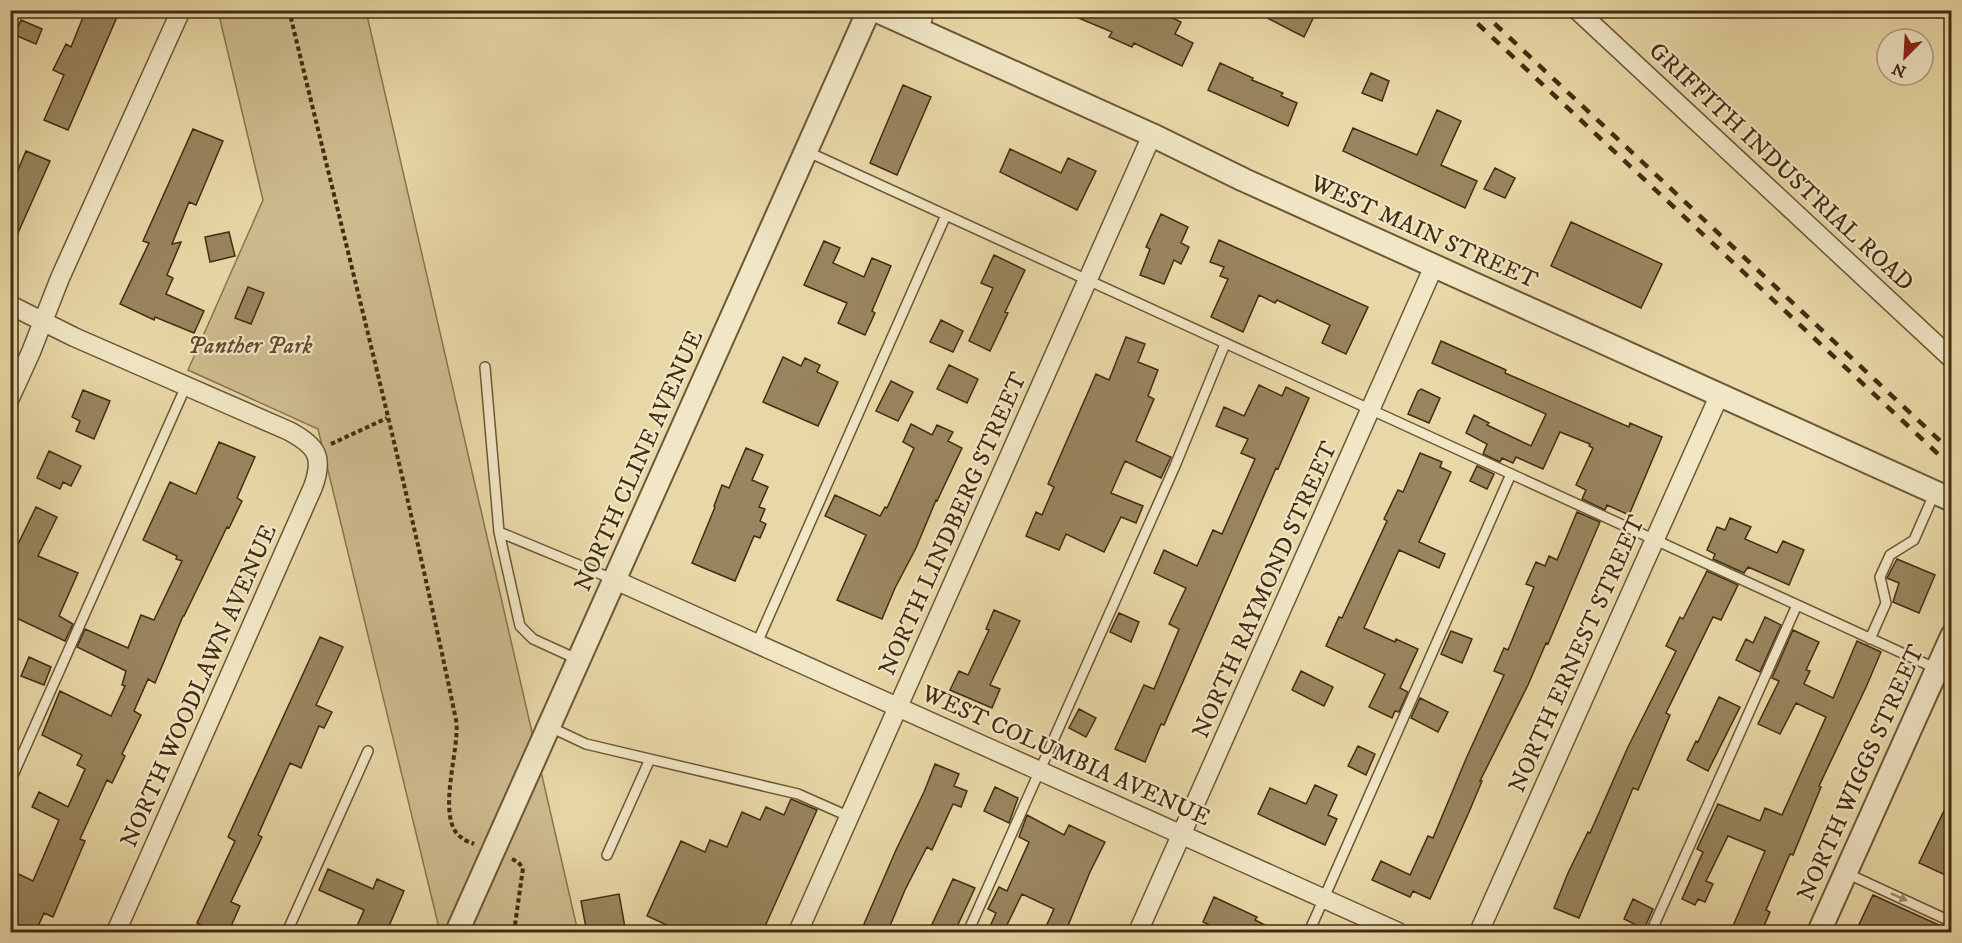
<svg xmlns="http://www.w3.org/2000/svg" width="1962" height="943" viewBox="0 0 1962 943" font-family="'IM FELL DW Pica',serif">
<rect width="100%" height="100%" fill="#e9d8a7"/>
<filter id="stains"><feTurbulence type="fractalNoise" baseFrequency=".00333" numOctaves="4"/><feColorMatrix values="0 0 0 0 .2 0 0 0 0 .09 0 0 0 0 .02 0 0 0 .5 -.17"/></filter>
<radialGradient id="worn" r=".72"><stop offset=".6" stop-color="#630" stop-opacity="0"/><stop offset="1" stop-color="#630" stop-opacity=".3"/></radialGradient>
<path fill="#cdbb8e" stroke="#887450" stroke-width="1.5" d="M218,11h148l212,921h-138l-122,-503 -130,-59 75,-170z"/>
<path fill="#99855f" stroke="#432c12" stroke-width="1.5" d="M86,10h34l-52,120 -24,-10 20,-45 -11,-5 13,-26 5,3z
M1156,10l25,12 -6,12 18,9 -11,23 -48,-23 -2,4 -23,-10 3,-5 -50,-21z
M1252,10h65l-13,27z
M21,20l21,9 -6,15 -21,-9z
M1220,63l33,15 -1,2 31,13 -2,3 16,7 -9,23 -80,-36z
M1371,73l18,8 -7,20 -20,-8z
M903,85l28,12 -34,78 -27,-12z
M1437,110l24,11 -20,44 36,16 -12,27 -122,-57 10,-23 64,27z
M193,129l30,12 -27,64 -7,-3 -17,42 9,-2 -14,33 6,3 -7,16 38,17 -10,22 -39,-16 -1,3 -34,-16 29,-61 -6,-2z
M1010,149l51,24 7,-15 28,13 -19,39 -77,-38z
M26,151l24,10 -40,90v-62z
M1495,168l20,10 -10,20 -21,-9z
M1161,214l27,13 -7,16 8,4 -8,17 -7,-4 -10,24 -24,-9 10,-26 -4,-2z
M1571,222l91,42 -21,44 -90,-42z
M229,232l6,24 -25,6 -5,-25z
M1219,240l149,67 -22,47 -24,-11 8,-18 -53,-25 -2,3 -16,-8 -16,37 -32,-15 17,-38 -8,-3 4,-9 -14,-5z
M824,241l16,7 -7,15 31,14 8,-19 19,8 -19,45 3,2 -10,22 -27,-12 9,-20 -43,-18z
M994,255l31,15 -20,42 3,1 -18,38 -21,-10 24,-53 -12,-5z
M248,287l16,6 -13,31 -16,-6z
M941,320l22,11 -10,21 -23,-10z
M1126,337l19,7 -7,18 20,8 -10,26 6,3 -18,42 35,16 -10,21 -36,-17 -14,32 32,13 -7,17 -15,-6 -17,35 -38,-18 -7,16 -33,-14 10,-24 6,3 12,-28 -6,-3 48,-110 13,6z
M1441,341l65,29 -1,3 124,54 1,-4 32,14 -33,78 -22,-10 -2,5 -23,-11 4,-9 -10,-5 17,-37 -4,-2 1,-2 -30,-12 -17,37 -27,-12 -3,6 -11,-5 -2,4 -17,-8 4,-10 -21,-11 8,-18 15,8 -2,2 44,21 15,-32 -114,-51z
M783,357l18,9 4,-8 15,7 -3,7 21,10 -20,44 -55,-24z
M949,365l29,14 -11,24 -30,-14z
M891,381l22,11 -15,29 -22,-10z
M1259,385l23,11 4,-9 23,11 -31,71 -2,-1 -112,257 -3,-1 -16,38 -30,-13 29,-64 10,4 25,-60 -10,-5 17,-36 -32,-15 10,-23 33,16 16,-36 9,4 33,-75 -14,-6 7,-14 -32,-13 8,-19 20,9z
M1421,389l19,9 -11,25 -21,-9 10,-23z
M83,390l27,11 -16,38 -18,-8 4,-10 -8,-4z
M911,424l21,11 5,-10 16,7 -5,9 14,7 -25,53 -1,-1 -20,48 -21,40 -13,31 -45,-19 29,-65 -41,-19 10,-21 45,21 5,-9 2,1 27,-60 -11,-6z
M219,442l36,15 -18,41 5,3 -13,27 -2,-1 -43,89h-1l-28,67 -7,-4 -14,32 7,4 -19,39 3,2 -13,27 -5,-3 -27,59 5,2 -32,76 -9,-4 -9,20h-25v-63l23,11 26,-61 -27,-13 7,-15 29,15 17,-38 -8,-4 5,-10 -40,-20 18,-44 51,25 14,-30 -3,-1 4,-14 -49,-24 8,-18 43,19 13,-33 13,5 28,-59 -6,-2 1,-3 -34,-16 27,-58 26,12z
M746,448l17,7 -11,25 16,7 -9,20 6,2 -5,12 6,3 -6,14 -6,-2 -19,45 -43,-18 23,-56 -1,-1 8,-21 7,3z
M49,451l32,15 -10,20 -8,-4 -3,7 -23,-11z
M1420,453l22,9 -2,5 11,5 -32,70 26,12 -6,14 -40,-18 -35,78 31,14 1,-3 22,10 -18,39 8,4 -9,20 -4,-1 -3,7 -23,-11 16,-33 -59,-28 13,-29 3,1 45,-97 -3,-2 14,-29 5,2z
M1477,466l17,8 -7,15 -17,-8z
M36,507l21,10 -19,39 40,17 -19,43 14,8 -8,17 -55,-26v-54z
M1577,512l23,10 -52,122 -2,-1 -18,42 -48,96h2l-13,31 -39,87 -17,-8 -3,6 -38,-17 9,-19 29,14 18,-39 5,2 33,-79 38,-84 -10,-4 10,-23 4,2 26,-63 -8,-3 10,-22 9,4 4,-10 8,4z
M1730,518l21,9 -6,12 32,14 6,-12 21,9 -15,35 -41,-18 -4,6 -31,-14 2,-5 -8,-4 10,-23 8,3z
M1897,559l38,16 -16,38 -26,-11 6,-19 -12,-5z
M1707,571l31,14 -17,35 -8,-3 -47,96 4,2 -32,75 -5,-2 -54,130 -25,-10 14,-35 20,-41 2,1 38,-86 48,-96 -10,-5 14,-29 3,2z
M994,610l26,11 -30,64 10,4 -8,19 -42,-18 9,-19 9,4 21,-45 -3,-1z
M1119,613l20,9 -8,20 -21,-10z
M1765,617l16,8 -21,47 -24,-12 10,-21 7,4z
M1793,630l26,12 -13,28 4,1 -6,13 29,14 24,-57 24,11 -14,33 -48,101 2,1 -28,68 -3,-1 -24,56 4,2 -9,21h-31l35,-82 -37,-15 -22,45 7,3 -8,18 -7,-3 -3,6 -13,-6 21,-47 -6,-3 21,-45 42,17 5,-13 17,7 44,-98 -30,-14 -16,31 -22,-10 21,-43 -7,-3z
M1451,631l21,8 -10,24 -21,-9z
M320,637l23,10 -27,58 16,7 -8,16 -5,-2 -18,42 -11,-5 -32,72 4,2 -31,65 9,4 -12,27h-11l-20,-10 38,-82 -7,-4z
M29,657l22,10 -7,18 -23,-9z
M1301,671l32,16 -9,19 -32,-16z
M1719,697l21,10 -32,64 -21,-11 9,-19 2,1z
M1420,698l28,14 -10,20 -27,-14z
M1079,709l17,9 -10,19 -17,-9z
M1358,746l17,8 -9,21 -18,-9z
M935,764l24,10 -5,12 13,5 -6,16 -8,-3 -21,46 -5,-3 -22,43 -18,43h-2l-21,-9 32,-74 28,-58z
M1315,785l22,10 -9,20 9,4 -12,26 -67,-31 12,-26 36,16z
M995,787l23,11 -9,25 -25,-12z
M1952,794v84l-33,-15z
M791,799l26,11 -55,123h-78l-37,-17 34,-75 24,11 5,-12 17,7 15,-35 18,8 6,-13 18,8z
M1027,815l37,20 5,-10 36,17 -15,30 -25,61h-22l11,-24 -32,-15 -19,39 -15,-2 8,-18 -8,-4 11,-22 8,4 22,-49 -10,-5z
M328,869l45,20 4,-10 27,12 -18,42h-32l10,-23 -45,-20z
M953,879l22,9 -21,45h-26z
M619,894l7,39h-39l-6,-32z
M1873,895l79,36v2h-97z
M1214,897l43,20 -2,3 26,13h-55l-23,-11z
M1633,899l20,10 -9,20 -20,-10z"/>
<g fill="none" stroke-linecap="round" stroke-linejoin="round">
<defs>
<path id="service" d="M10,16l3,-6
M806,151l1131,518 15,14
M485,367l14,165
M1870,639l16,-36 -6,-26 10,-22 24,-15 21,-48
M757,643l189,-428
M579,660l-46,-21 -13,-13 -21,-94 116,48
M550,727l36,17 212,50 52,23
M10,782l176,-396
M607,855l43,-96
M1846,873l106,49
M287,932l81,-181
M968,932l207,-466 50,-122
M1309,932l202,-458
M1651,932l146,-327"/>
<path id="minor" d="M1577,10l375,349
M918,29l8,-19
M10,305l64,32 215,94c28,15 35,26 24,56l-197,445
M10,398l21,-46 29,-74 121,-268
M615,580l783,352
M798,932l354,-797
M1138,932l296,-666
M1479,932l240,-536"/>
<path id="tertiary" d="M875,10l277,125 92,45 708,320
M457,932l412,-922
M1819,932l133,-296"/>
</defs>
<use href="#service" stroke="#6c5737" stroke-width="12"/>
<use href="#minor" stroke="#6c5737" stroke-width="21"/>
<use href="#tertiary" stroke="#6c5737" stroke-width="26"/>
<path stroke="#432c12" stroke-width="4" stroke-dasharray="4.5 3" stroke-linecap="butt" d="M289,10c57,237 118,472 167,710 5,28 -22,100 6,118 3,3 8,4 12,6
M331,444l56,-26
M512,859l6,3 5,6 -9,64"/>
<use href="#service" stroke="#f1e6c6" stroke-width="9"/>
<use href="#minor" stroke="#f1e6c6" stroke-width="18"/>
<use href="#tertiary" stroke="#f1e6c6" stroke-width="22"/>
<path stroke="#432c12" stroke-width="4.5" stroke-dasharray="10 10" stroke-linecap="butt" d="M1463,10l489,457
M1480,10l472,442"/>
</g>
<defs><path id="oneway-solid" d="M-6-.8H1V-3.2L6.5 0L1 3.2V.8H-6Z" transform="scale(1.5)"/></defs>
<use fill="#9a896c" href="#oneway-solid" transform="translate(1899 897) rotate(24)"/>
<g text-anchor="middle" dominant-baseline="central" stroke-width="4.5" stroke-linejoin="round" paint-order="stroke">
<g font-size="24" fill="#432c12" stroke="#f1e6c6">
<text transform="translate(1781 167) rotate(43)">GRIFFITH INDUSTRIAL ROAD</text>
<text transform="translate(1424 232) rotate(24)">WEST MAIN STREET</text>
<text transform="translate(639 461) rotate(-66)">NORTH CLINE AVENUE</text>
<text transform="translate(953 524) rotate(-66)">NORTH LINDBERG STREET</text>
<text transform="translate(1265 590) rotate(-66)">NORTH RAYMOND STREET</text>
<text transform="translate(1577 654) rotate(-66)">NORTH ERNEST STREET</text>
<text transform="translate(199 686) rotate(-66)">NORTH WOODLAWN AVENUE</text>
<text transform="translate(1066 756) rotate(24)">WEST COLUMBIA AVENUE</text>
<text transform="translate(1861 773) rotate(-66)">NORTH WIGGS STREET</text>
</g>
<g font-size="24" font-style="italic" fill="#5f492b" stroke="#f1e6c6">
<text x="250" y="346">Panther Park</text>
</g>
</g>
<rect width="1962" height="943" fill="none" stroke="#e9d8a7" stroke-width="36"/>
<rect x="12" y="12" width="1938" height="919" fill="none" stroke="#432c12" stroke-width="3"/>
<rect x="18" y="18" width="1926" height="907" fill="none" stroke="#432c12" stroke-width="1.5"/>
<g transform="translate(1905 57) rotate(204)"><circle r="28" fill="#f1e6c6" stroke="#ab9c7e" stroke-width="1.5"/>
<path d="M0-4.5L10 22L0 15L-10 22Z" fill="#8f2418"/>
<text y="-9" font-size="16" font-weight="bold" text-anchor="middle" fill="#432c12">N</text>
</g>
<rect width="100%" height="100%" filter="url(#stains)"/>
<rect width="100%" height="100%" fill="url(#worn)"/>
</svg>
